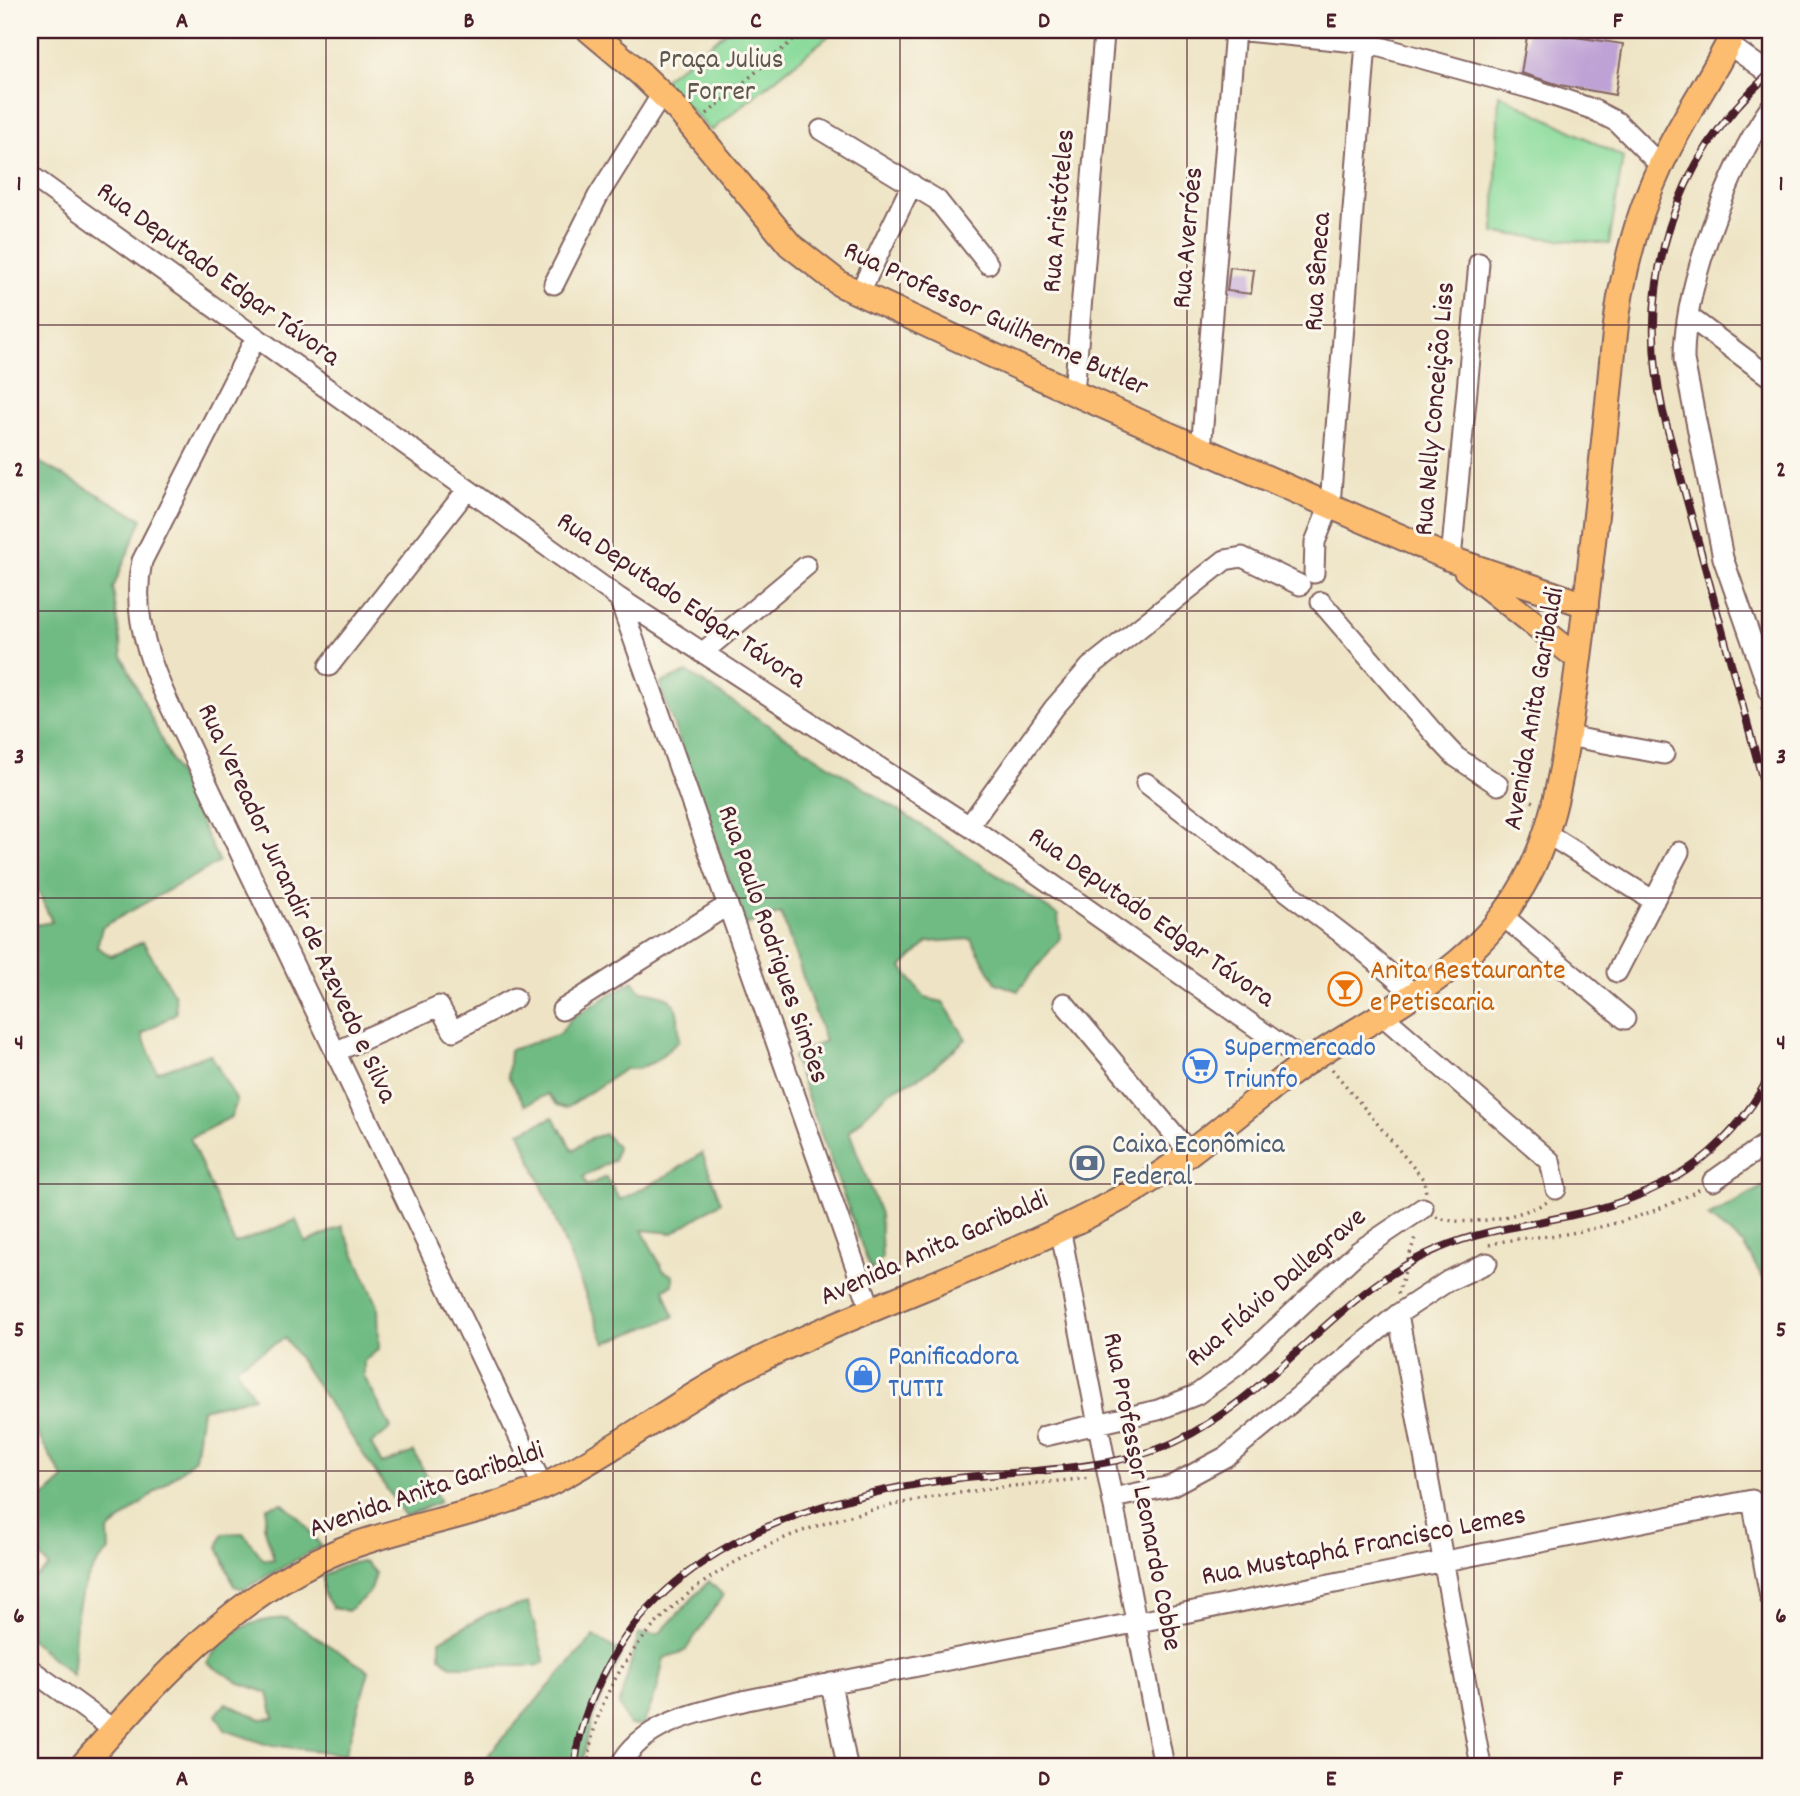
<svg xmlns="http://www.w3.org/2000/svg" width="1800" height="1796" viewBox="0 0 1800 1796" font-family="Dekko,sans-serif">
<rect width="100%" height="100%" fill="#fbf7ec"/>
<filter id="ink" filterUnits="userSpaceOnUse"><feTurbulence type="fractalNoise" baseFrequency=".0143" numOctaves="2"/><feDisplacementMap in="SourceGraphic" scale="14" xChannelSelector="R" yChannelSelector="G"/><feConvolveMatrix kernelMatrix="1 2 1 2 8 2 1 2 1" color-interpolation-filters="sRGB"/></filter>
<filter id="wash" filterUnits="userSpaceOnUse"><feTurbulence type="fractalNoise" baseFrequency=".00686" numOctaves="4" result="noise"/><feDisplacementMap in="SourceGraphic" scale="28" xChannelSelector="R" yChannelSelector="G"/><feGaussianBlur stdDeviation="1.57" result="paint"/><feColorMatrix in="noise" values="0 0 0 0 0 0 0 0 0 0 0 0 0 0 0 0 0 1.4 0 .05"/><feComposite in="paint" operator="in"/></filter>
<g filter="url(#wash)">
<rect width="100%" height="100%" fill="#eee4c5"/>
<path fill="#8bdb9b" stroke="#6a7d63" stroke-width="2" d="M729,30h107l-125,101 -49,-51z
M1499,94l124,63 -14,87 -115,-11z"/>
<path fill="#70bb83" stroke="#5d6d57" stroke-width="2" d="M30,457l112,62 -29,69 9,68 97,206 -117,65 -5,20 14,9 32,-14 32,54 1,17 -34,21 15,38 53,-18 27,47 -6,16 -41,21 45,106 61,-24 10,23 36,-17 36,80 1,43 -15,12v15l27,52 -20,16 11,20 32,-12 26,50 -35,14 -120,-178 -50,29 19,30 -52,12 -7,50 -87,72 1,20c-37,33 -34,80 -36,125l-43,-37v-58l19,-14 -19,-24v-42l15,-5 19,-17 -34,-57v-496l22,-4 -22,-49z
M687,672l371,243 2,23 -42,53 -22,-8 -25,-44 -43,3 -26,25 23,31 18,4 23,37 -39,34 -38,19 -40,39 31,83 2,44 -11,13 -78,-214 32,-16 -44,-128 -36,12 -86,-241z
M633,981l8,10c38,5 37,13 38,50l-25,21 -17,7h-12l-59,39 -9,-3 -9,-11 -23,11 -17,-29 2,-26 50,-16 10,-15z
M553,1117l20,33 18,-12 14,-4 12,12 -3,14 -31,17 4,9 19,-9 14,23 45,-23 37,-24 19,49 -48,31 -31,-3 21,40 10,6v9l-9,4 10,28 -69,26 -85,-211z
M1766,1185l4,3v102l-27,-46 -35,-27z
M282,1503l18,16 21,27 -77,43 -10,-3 -16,-39 5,-13 20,-1 20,26 11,1 -10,-34 3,-19z
M365,1562l10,11 -6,20 -21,18 -15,-3 -10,-15v-18l27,-12z
M709,1581l14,14 -38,56 -21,7 -7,32 -14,35h-14l-10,-20 20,-71h20z
M528,1603l17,59 -9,4h-85l-11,-10v-16l49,-27z
M286,1618l83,53 -24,84 -80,-11 -40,-14 -9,-15 10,-12 35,16 13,-1 -6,-25 -28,-10 -33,-20c20,-33 42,-43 79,-45z
M594,1636l28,17c-16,36 -38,73 -39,113h-105z"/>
<g id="blocks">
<path fill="#bea1d5" d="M1528,30l95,14 -8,51 -55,-10 -39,-12z
M1230,267l24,3 -3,24 -24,-3z"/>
</g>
</g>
<g filter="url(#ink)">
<use href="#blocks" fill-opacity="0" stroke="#836461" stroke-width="2"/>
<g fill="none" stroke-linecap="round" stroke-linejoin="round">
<defs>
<path id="minor" d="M1728,44l42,30
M1770,108c-41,57 -87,182 -86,252l39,198 47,135
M821,130l116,70 51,64
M30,175l589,423 350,228 338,237
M554,284l44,-88 64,-102
M859,294l53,-110
M1688,316l82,61
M255,339l-113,222c-15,69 22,131 50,191l351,735
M1074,393l30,-359
M1201,450l34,-420 131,13 170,47 56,19 25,13 43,43
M1451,559l28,-296
M1314,573l1,-31 15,-37 36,-462
M619,598l252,712
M1321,602l118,137 17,18 42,28
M702,653l104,-87
M329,666l138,-176
M1567,736l97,18
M1146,783l212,163 58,50
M969,826l85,-118 36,-41 135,-107 17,-3 58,28
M1546,833l108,68
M1503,916l122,103
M1617,972l62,-120
M1064,1003l125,149
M562,1010l166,-105
M1383,1016l167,145 6,28
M335,1052l104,-46 14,25 62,-33
M1713,1181l57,-40
M1060,1228l104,538
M1398,1314l83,452
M1045,1436l113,-26 38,-15 40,-29 123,-115 64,-43
M1113,1498l58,-12 56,-30 171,-142 50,-33 39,-18
M30,1669l84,61
M831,1683l16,83
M620,1766c22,-44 83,-55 127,-66l1005,-200 18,97"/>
<path id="major" d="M589,30l51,43 39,38 111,134 50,39 234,109 377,166 135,46
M1466,570l113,89
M82,1766c74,-84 153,-173 259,-216 69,-27 145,-35 211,-68 67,-34 125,-81 191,-114 124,-64 261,-104 382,-172 64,-36 119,-90 179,-132 76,-52 163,-88 213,-169 36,-56 45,-123 55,-187 14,-95 24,-190 34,-286 5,-43 7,-87 15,-130 8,-42 20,-85 39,-125 21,-47 53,-90 75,-137"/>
</defs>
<use href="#minor" stroke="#836461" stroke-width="23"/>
<use href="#major" stroke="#836461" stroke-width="28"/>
<path stroke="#836461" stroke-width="3.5" stroke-dasharray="2 5" stroke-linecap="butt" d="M707,114l86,-74
M1762,708l8,33
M1513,792l21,10
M1332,1069l92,111 2,13
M1436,1217c29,11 84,0 111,-15
M1489,1245c25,-8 50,-7 76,-11 47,-8 93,-21 135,-45
M1398,1294l18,-60
M589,1766c0,-39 20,-81 42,-112 102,-141 301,-161 460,-176"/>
<use href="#minor" stroke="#fff" stroke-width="19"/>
<use href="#major" stroke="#fcbd6f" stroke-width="24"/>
<defs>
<path id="rail" d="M1770,73c-98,88 -135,211 -107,339l107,395
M575,1766c3,-34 15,-67 31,-97 67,-129 218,-174 353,-191 67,-8 154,-7 216,-36 101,-48 161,-151 265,-194 41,-17 85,-23 128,-32 92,-19 157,-56 202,-141"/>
</defs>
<use href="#rail" stroke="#4a1f2b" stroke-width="8"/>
<use href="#rail" stroke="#fbf7ec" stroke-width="5" stroke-dasharray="16" stroke-linecap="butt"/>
</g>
</g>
<path fill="none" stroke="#4a1f2b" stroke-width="2" stroke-opacity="0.55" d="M326,30v1736M613,30v1736M900,30v1736M1187,30v1736M1474,30v1736M30,325h1740M30,611h1740M30,898h1740M30,1184h1740M30,1471h1740"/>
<defs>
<symbol id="bar-ring" viewBox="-11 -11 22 22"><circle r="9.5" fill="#fbf7ec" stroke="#e8710a" stroke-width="1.5"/><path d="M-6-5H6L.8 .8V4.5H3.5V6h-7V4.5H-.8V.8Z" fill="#e8710a"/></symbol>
<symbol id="supermarket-ring" viewBox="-11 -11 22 22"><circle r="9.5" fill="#fbf7ec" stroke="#3f7fe0" stroke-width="1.5"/><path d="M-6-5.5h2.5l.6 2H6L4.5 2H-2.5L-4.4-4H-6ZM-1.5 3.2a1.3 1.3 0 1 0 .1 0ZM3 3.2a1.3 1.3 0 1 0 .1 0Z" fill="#3f7fe0"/></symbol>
<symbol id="bank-ring" viewBox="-11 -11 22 22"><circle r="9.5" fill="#fbf7ec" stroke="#5c6f8a" stroke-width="1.5"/><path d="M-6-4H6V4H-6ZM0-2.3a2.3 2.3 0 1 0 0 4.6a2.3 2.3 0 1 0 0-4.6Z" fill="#5c6f8a"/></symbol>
<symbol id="shop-ring" viewBox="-11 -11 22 22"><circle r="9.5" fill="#fbf7ec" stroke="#3f7fe0" stroke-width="1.5"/><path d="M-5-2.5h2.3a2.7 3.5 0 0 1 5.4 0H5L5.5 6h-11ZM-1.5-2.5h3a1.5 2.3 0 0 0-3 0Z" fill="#3f7fe0"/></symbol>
</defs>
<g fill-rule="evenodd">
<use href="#bar-ring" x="1326" y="970" width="38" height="38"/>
<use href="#supermarket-ring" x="1181" y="1047" width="38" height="38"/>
<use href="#bank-ring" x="1068" y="1144" width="38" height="38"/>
<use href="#shop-ring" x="844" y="1356" width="38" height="38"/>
</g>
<g text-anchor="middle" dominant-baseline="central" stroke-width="6" stroke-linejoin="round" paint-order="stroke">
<g font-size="28" fill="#5e574d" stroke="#fbf7ec">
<text x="721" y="62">Praça Julius<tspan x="721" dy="32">Forrer</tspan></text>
</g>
<g font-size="28" fill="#4a1f2b" stroke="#fbf7ec">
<text transform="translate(1061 211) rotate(-85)">Rua Aristóteles</text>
<text transform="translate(1190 238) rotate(-85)">Rua Averróes</text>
<text transform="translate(1320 272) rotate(-86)">Rua Sêneca</text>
<text transform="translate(217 276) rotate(36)">Rua Deputado Edgar Távora</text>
<text transform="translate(995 321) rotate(25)">Rua Professor Guilherme Butler</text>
<text transform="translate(1437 409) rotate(-85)">Rua Nelly Conceição Liss</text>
<text transform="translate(680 602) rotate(34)">Rua Deputado Edgar Távora</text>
<text transform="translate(1536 709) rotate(-80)">Avenida Anita Garibaldi</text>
<text transform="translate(295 904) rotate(65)">Rua Vereador Jurandir de Azevedo e Silva</text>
<text transform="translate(1150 919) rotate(35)">Rua Deputado Edgar Távora</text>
<text transform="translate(771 945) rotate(71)">Rua Paulo Rodrigues Simões</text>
<text transform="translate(935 1250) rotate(-24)">Avenida Anita Garibaldi</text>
<text transform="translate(1278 1289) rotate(-41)">Rua Flávio Dallegrave</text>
<text transform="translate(427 1492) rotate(-19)">Avenida Anita Garibaldi</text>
<text transform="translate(1140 1492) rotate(79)">Rua Professor Leonardo Cobbe</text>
<text transform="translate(1364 1548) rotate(-11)">Rua Mustaphá Francisco Lemes</text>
</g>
<g font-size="28" fill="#c56008" stroke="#fbf7ec" text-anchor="start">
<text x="1370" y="973">Anita Restaurante<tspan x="1370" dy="32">e Petiscaria</tspan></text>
</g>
<g font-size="28" fill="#366cbe" stroke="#fbf7ec" text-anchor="start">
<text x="1224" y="1050">Supermercado<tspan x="1224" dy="32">Triunfo</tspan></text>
<text x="888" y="1359">Panificadora<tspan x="888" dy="32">TUTTI</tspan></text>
</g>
<g font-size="28" fill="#4e5e75" stroke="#fbf7ec" text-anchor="start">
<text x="1112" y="1147">Caixa Econômica<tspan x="1112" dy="32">Federal</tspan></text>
</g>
</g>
<rect width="1800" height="1796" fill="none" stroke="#fbf7ec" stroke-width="77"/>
<rect x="38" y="38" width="1724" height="1720" fill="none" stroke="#4a1f2b" stroke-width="2.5"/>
<g font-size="23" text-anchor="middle" font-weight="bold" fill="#4a1f2b">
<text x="182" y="27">A</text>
<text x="469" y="27">B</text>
<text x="756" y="27">C</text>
<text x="1044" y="27">D</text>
<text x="1331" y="27">E</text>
<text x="1618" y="27">F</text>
<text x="19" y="190">1</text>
<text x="1781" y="190">1</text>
<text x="19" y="476">2</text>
<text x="1781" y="476">2</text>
<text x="19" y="763">3</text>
<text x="1781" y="763">3</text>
<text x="19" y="1049">4</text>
<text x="1781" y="1049">4</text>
<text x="19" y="1336">5</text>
<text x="1781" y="1336">5</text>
<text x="19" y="1622">6</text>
<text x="1781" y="1622">6</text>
<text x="182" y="1785">A</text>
<text x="469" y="1785">B</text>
<text x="756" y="1785">C</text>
<text x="1044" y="1785">D</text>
<text x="1331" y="1785">E</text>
<text x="1618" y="1785">F</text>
</g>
</svg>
